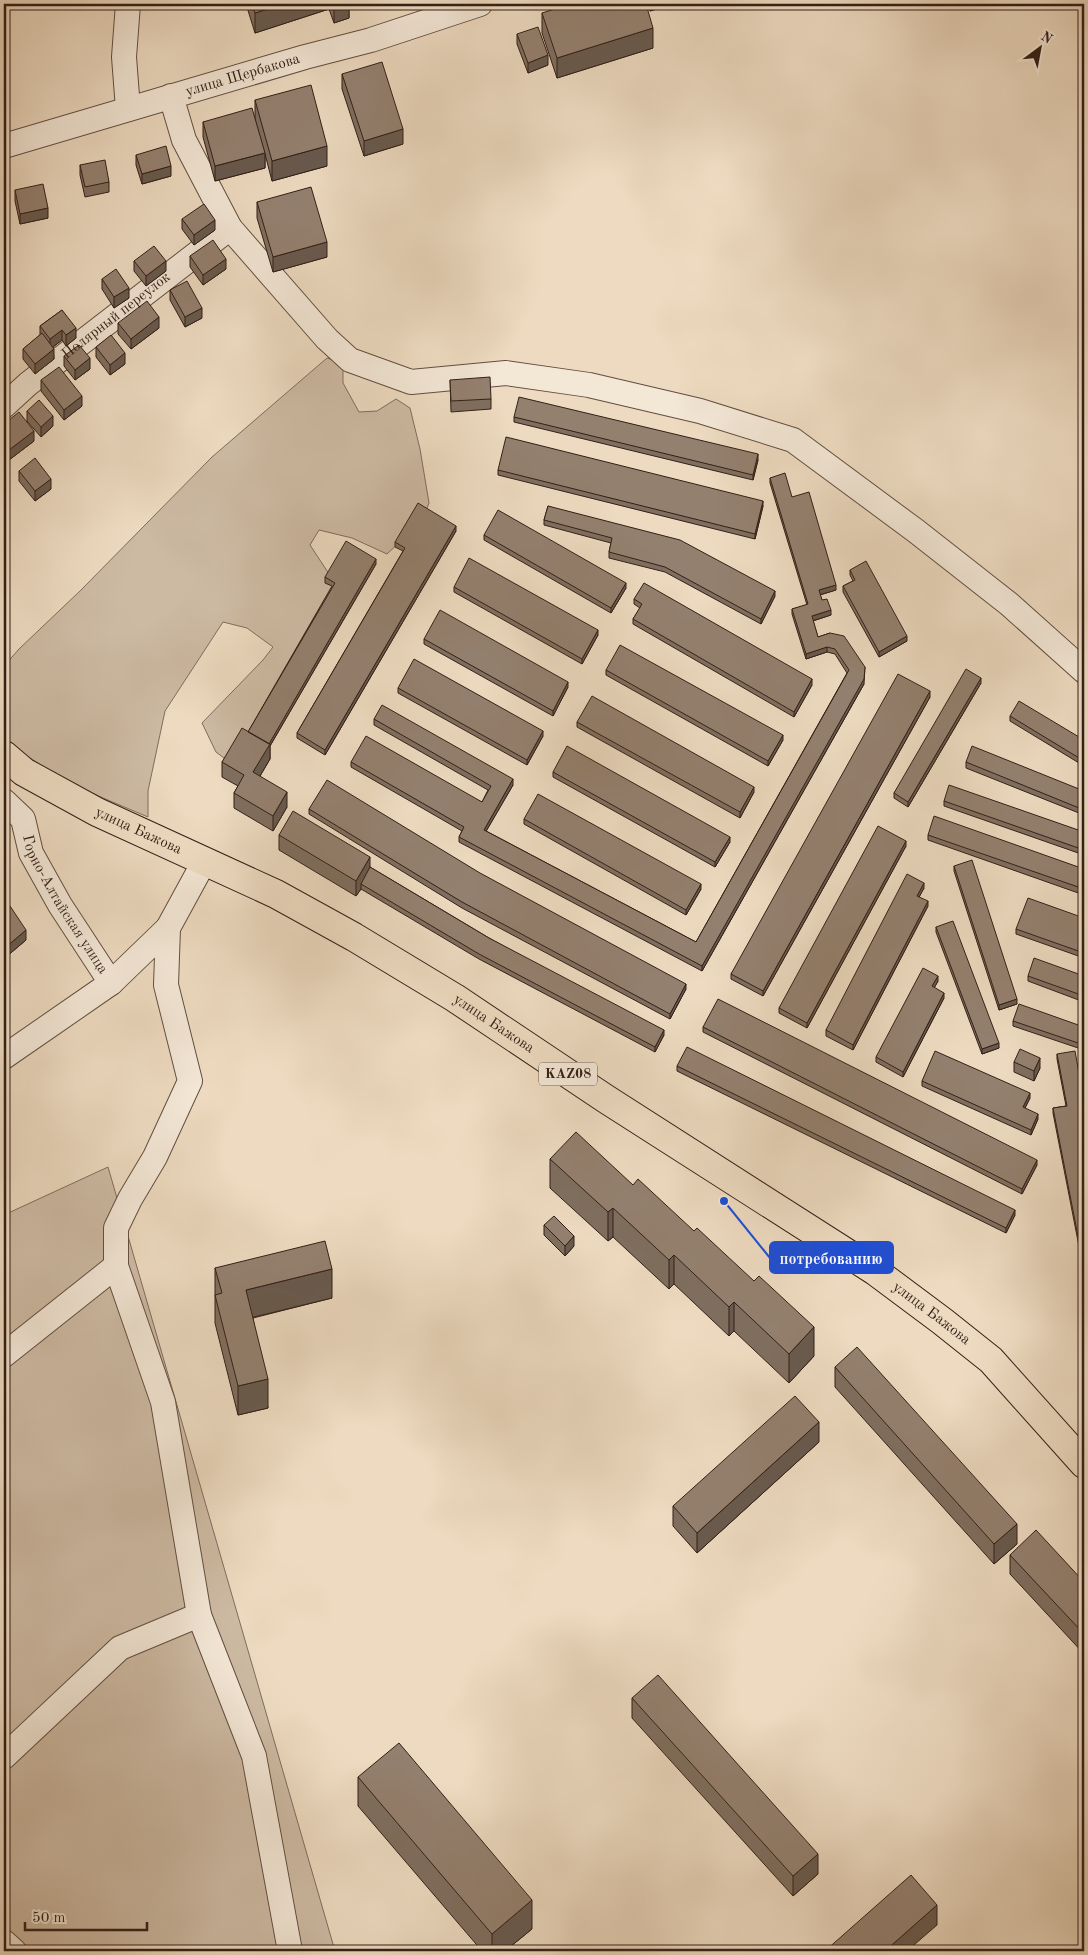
<svg xmlns="http://www.w3.org/2000/svg" width="1088" height="1955" viewBox="0 0 1088 1955" font-family="'Old Standard TT',serif">
<rect width="100%" height="100%" fill="#eddac0"/>
<filter id="stains"><feTurbulence type="fractalNoise" baseFrequency=".004" numOctaves="4"/><feColorMatrix values="0 0 0 0 .2 0 0 0 0 .09 0 0 0 0 .02 0 0 0 .5 -.17"/></filter>
<radialGradient id="worn" r=".72"><stop offset=".6" stop-color="#630" stop-opacity="0"/><stop offset="1" stop-color="#630" stop-opacity=".3"/></radialGradient>
<path fill="#cdbaa3" stroke="#806c5d" d="M327,358l12,4 4,5v16l16,29 18,-1 19,-12 14,9 10,41 9,54 -7,18 -35,33 -35,-16 -33,-8 -9,15 29,44 -107,175 -16,-12 -14,-29 61,-63 10,-13 -26,-19 -24,-6 -58,89 -17,80v26l-78,-33 -43,-28 -23,-19v-71l15,-17 62,-59 131,-133z
M108,1167l227,784h-331v-736z"/>
<g fill="none" stroke-linecap="round" stroke-linejoin="round">
<defs>
<g id="minor">
<path d="M128,4l-4,53 4,52"/>
<path d="M171,96l13,44 46,88 97,111 23,21 61,22 95,-9 83,12 111,26 93,29 123,91 93,73 75,67"/>
<path id="s1" d="M4,146l301,-89 66,-17 109,-36"/>
<path id="s2" d="M4,406l24,-22 202,-156"/>
<path id="s3" d="M4,801l19,18 8,34 29,52 51,78"/>
<path d="M4,1057l107,-74 57,-55"/>
<path d="M116,1266l47,136 36,213 55,141 36,195"/>
<path d="M4,1355l112,-89v-38l14,-29 25,-42 35,-76 -24,-96 2,-57 36,-66"/>
<path d="M4,1757l116,-109 79,-33"/>
<path d="M4,1942l10,9"/>
</g>
<g id="highway">
<path id="s4" d="M4,755l20,17 73,40 179,82 78,43 101,61 151,101 269,172 67,50 49,39 93,104"/>
</g>
</defs>
<use href="#minor" stroke="#624e41" stroke-width="26"/>
<use href="#highway" stroke="#331f17" stroke-width="30"/>
<use href="#minor" stroke="#f3e7d6" stroke-width="24"/>
<use href="#highway" stroke="#eddac0" stroke-width="28"/>
</g>
<path fill="#7f6e5f" stroke="#331f17" d="M246,4h103v14l-15,5 -5,-14 -74,24z
M648,4h25l-23,7z
M542,13l111,35 -96,30 -15,-45z
M517,34l31,31 -20,8 -11,-29z
M342,74l61,70 -39,12 -22,-67z
M255,100l72,66 -55,15 -7,-27v14l-50,13 -12,-44v-15l52,-2z
M136,155l35,21 -29,8 -6,-19z
M80,165l29,17v10l-24,5 -5,-22z
M15,190l33,28 -28,6 -5,-23z
M257,202l70,55 -54,15 -16,-54z
M182,219l33,11 -21,15 -12,-16z
M190,256l36,13 -23,16 -13,-18z
M134,261l32,10 -20,15 -12,-15z
M102,279l27,19 -15,10 -12,-19z
M170,290l32,28 -17,9 -15,-27z
M62,310l14,28 -10,8 -4,-6 -9,7 1,12 -19,15 -12,-15v-10l17,-14v-9z
M118,323l41,5 -28,21 -13,-15z
M96,347l29,17 -15,11 -14,-18z
M64,356l26,13 -15,11 -11,-14z
M41,380l41,26 -18,14 -23,-29z
M450,380l41,19v10l-40,3z
M27,411l26,15 -12,11 -14,-16z
M514,417l244,43 -5,20 -239,-58z
M4,424l30,17 -25,19 -5,-7z
M498,470l265,36 -8,33 -257,-64z
M19,471l32,18 -16,12 -16,-20z
M770,478l22,19 44,93 -16,5 2,5 9,15 -18,6 5,16 12,-4 34,51 -162,287 -243,-129v-5l3,-6 -111,-64v-5l131,40 6,-12 -114,-65v-6l139,66 -27,46 210,111 151,-269 -12,-19 -8,-2 -21,7 -14,-45v-5l15,-4 -37,-122z
M548,506l227,90 -14,28 -96,-52 -56,-14v-6l2,-9 -67,-18v-5z
M456,531l-131,224 -28,-17v-5l106,-182 -8,-4v-5z
M484,535l142,53 -15,25 -127,-73z
M376,564l-106,182v13l-10,17 27,31 -14,24 -39,-23v-15l4,-7 -16,-9v-15l26,-30 84,-146 -7,-3v-6z
M850,570l57,71 -28,16 -36,-65v-6l10,-5 -3,-6z
M454,587l144,48 -16,29 -128,-72z
M634,599l178,86 -18,32 -161,-93v-5l7,-11 -6,-4z
M424,639l144,48 -15,29 -129,-72z
M606,670l177,70 -15,26 -162,-91z
M981,683l-73,124 -14,-9v-5z
M398,688l145,48 -16,29 -129,-72z
M930,697l-167,299 -32,-17v-5z
M1010,716l74,24v26l-74,-45z
M577,722l177,70 -14,26 -163,-91z
M966,762l118,29v24l-118,-47z
M553,772l177,70 -15,25 -162,-90z
M944,801l140,31v23l-140,-49z
M309,809l377,180 -16,30 -208,-111 -153,-94z
M524,819l177,70 -15,26 -162,-91z
M279,835l91,32 119,71 175,97 -9,17 -176,-93 -118,-70 -5,7 -77,-46z
M928,835l156,34v26l-156,-55z
M906,846l-99,182 -28,-15v-5z
M954,866l63,138 -18,6 -45,-139z
M924,888l-5,9 9,9 -75,144 -27,-14v-6z
M4,912l22,28 -20,17 -2,-3z
M1084,918v40l-68,-24v-5z
M936,927l63,121 -17,6 -46,-122z
M1028,976h56v26l-56,-21z
M938,981l-4,7 10,10 -41,79 -27,-15v-5z
M1013,1021l71,6v23l-71,-24z
M703,1027l334,138 -15,29 -319,-162z
M1057,1054l27,47v171l-31,-159v-5l13,-2 -9,-47z
M1014,1062l26,6 -6,13 -20,-9z
M677,1066l338,149 -9,18 -329,-162z
M922,1081l108,17 -5,10 13,11 -7,16 -109,-49z
M550,1159l264,197 -25,27 -55,-52 -5,5 -55,-52 -5,5 -56,-52 -5,4 -58,-53z
M544,1225l30,21 -9,10 -21,-21z
M215,1268l117,30 -79,20 15,90 -30,7 -23,-92z
M835,1367l182,177 -23,20 -159,-177z
M819,1442l-122,111 -24,-27v-20z
M1010,1555l74,27v72l-74,-80z
M632,1698l186,176 -25,22 -161,-178z
M358,1777l174,152 -27,22h-23l-124,-145z"/>
<path fill="#685a4e" stroke="#331f17" d="M283,4h46v5l-74,24v-20z
M334,4h15v14l-15,5z
M650,4h23l-23,7z
M653,28v20l-96,30v-20z
M548,55v10l-20,8v-10z
M403,129v15l-39,12v-15z
M327,146v20l-55,15v-20z
M265,153v15l-50,13v-15z
M171,166v10l-29,8v-10z
M48,208v10l-28,6v-10z
M215,220v10l-21,15v-10z
M327,242v15l-54,15v-15z
M226,259v10l-23,16v-10z
M166,261v10l-20,15v-10z
M129,288v10l-15,10v-11z
M202,308v10l-17,9v-10z
M159,317v11l-28,21v-10z
M76,328v10l-10,8v-11z
M62,330v10l-12,9v-10z
M54,349v10l-19,15v-10z
M125,353v11l-15,11v-10z
M90,358v11l-15,11v-10z
M82,396v10l-18,14v-10z
M53,416v10l-12,11v-10z
M34,431v10l-25,19v-10z
M758,454v6l-5,20v-5z
M51,479v10l-16,12v-10z
M763,501v5l-8,33v-5z
M456,526v5l-131,224v-5z
M376,559v5l-106,182v13l-17,29v-16l14,-26z
M626,583v5l-15,25v-5z
M836,585v5l-17,5v-5z
M775,591v5l-14,28v-5z
M831,610v5l-19,6v-5z
M598,630v5l-16,29v-5z
M907,636v5l-28,16v-5z
M827,647v5l-21,7v-5z
M865,667l-1,17 -162,287v-5z
M981,678v5l-73,124v-5z
M812,679v6l-18,32v-5z
M568,682v5l-15,29v-5z
M930,691v6l-167,299v-5z
M543,731v5l-16,29v-5z
M783,735v5l-15,26v-5z
M513,779v6l-29,50v-5z
M754,787v5l-14,26v-6z
M287,792v15l-14,24v-15z
M730,837v5l-15,25v-5z
M906,841v5l-99,182v-5z
M370,857v15l-9,12v5l-5,7v-15z
M924,883v5l-7,13v-5z
M701,884v5l-15,26v-5z
M928,901v5l-75,144v-5z
M26,930v10l-20,17v-10z
M938,976v5l-6,11v-6z
M686,984v5l-16,30v-5z
M944,993v5l-41,79v-5z
M1017,999v5l-18,6v-5z
M664,1030v5l-9,17v-5z
M999,1043v5l-17,6v-5z
M1040,1058v10l-6,13v-10z
M1030,1093v5l-7,14v-5z
M1038,1114v5l-7,16v-5z
M1037,1160v5l-15,29v-5z
M613,1208v29l-5,4v-29z
M1015,1210v5l-9,18v-5z
M574,1236v10l-9,10v-10z
M674,1255v29l-5,5v-29z
M332,1269v29l-86,21v-29z
M734,1302v29l-5,5v-29z
M814,1327v29l-25,27v-29z
M268,1379v29l-30,7v-29z
M819,1422v20l-122,111v-20z
M1017,1524v20l-23,20v-20z
M818,1854v20l-25,22v-20z
M532,1900v29l-27,22h-13v-17z
M937,1905v20l-30,26h-22z"/>
<path fill="#94806f" stroke="#331f17" d="M252,4h31l-28,9z
M571,4h75l7,24 -96,30 -15,-45z
M538,27l10,28 -20,8 -11,-29z
M382,62l21,67 -39,12 -22,-67z
M311,85l16,61 -55,15 -17,-61z
M252,108l13,45 -50,13 -12,-44z
M166,146l5,20 -29,8 -6,-19z
M105,160l4,22 -24,5 -5,-22z
M43,184l5,24 -28,6 -5,-24z
M311,187l16,55 -54,15 -16,-55z
M204,204l11,16 -21,15 -12,-16z
M213,240l13,19 -23,16 -13,-19z
M154,246l12,15 -20,15 -12,-15z
M116,269l13,19 -15,9 -12,-18z
M187,281l15,27 -17,9 -15,-27z
M147,301l12,16 -28,22 -13,-16z
M62,310l14,18 -10,7 -4,-5 -12,9 -10,-13z
M42,333l12,16 -19,15 -12,-15z
M111,335l14,18 -15,12 -14,-18z
M79,345l11,13 -15,12 -11,-14z
M59,367l23,29 -18,14 -23,-30z
M490,377l1,22 -40,2 -1,-21z
M519,397l239,57 -5,21 -239,-58z
M39,400l14,16 -12,11 -14,-16z
M19,412l15,19 -25,19 -5,-7v-19z
M506,437l257,64 -8,33 -257,-64z
M35,458l16,21 -16,12 -16,-20z
M785,473l7,24 17,-5 27,93 -17,5 3,10 5,-1 4,11 -19,6 6,21 12,-4 14,3 21,31 -1,12 -162,287 -243,-129 5,-10 -113,-65 15,-26 116,66 9,-16 -117,-67 8,-14 131,74 -29,51 212,112 153,-272 -14,-21 -8,-2 -21,7 -14,-45 16,-5 -38,-126z
M418,503l38,23 -131,224 -28,-17 108,-185 -10,-6z
M548,506l132,34 95,51 -14,28 -96,-52 -56,-15 3,-14 -68,-18z
M498,510l128,73 -15,25 -127,-73z
M346,541l30,18 -107,185 -21,-12 87,-149 -10,-6z
M469,558l129,72 -16,29 -128,-72z
M866,561l41,75 -28,16 -36,-66 12,-6 -5,-10z
M644,583l168,96 -18,33 -161,-93 9,-15 -8,-5z
M440,610l128,72 -15,29 -129,-72z
M620,645l163,90 -15,26 -162,-91z
M414,659l129,72 -16,29 -129,-72z
M966,669l15,9 -73,124 -14,-9z
M898,674l32,17 -167,300 -32,-17z
M592,696l162,91 -14,25 -163,-90z
M1019,701l65,39v21l-74,-45z
M242,728l28,16 -17,28 34,20 -14,24 -39,-23 10,-18 -22,-13z
M567,746l163,91 -15,25 -162,-90z
M972,746l112,45v19l-118,-48z
M327,780l153,93 206,111 -16,30 -208,-112 -153,-93z
M949,785l135,47v18l-140,-49z
M538,794l163,90 -15,26 -162,-91z
M293,811l77,46 -14,24 -77,-46z
M934,816l150,53v20l-156,-54z
M878,826l28,15 -99,182 -28,-15z
M972,860l45,139 -18,6 -45,-139z
M370,867l119,71 175,92 -9,17 -176,-93 -118,-70z
M907,874l17,9 -7,13 11,5 -75,144 -27,-15z
M1028,898l56,20v35l-68,-24z
M10,906l16,24 -20,17 -2,-3v-32z
M953,921l46,122 -17,6 -46,-122z
M1034,958l50,18v20l-56,-20z
M923,968l15,8 -6,10 12,7 -41,79 -27,-15z
M718,999l319,161 -15,29 -319,-162z
M1019,1004l65,23v18l-71,-24z
M687,1047l328,163 -9,18 -329,-162z
M1020,1049l20,9 -6,13 -20,-9z
M935,1051l95,42 -7,14 15,7 -7,16 -109,-49z
M1075,1051l9,50v166l-31,-159 14,-2 -10,-52z
M576,1132l57,53 5,-6 56,52 3,-3 57,53 5,-5 55,51 -25,27 -55,-52 -5,5 -55,-52 -5,5 -56,-52 -5,4 -58,-53z
M554,1216l20,20 -9,10 -21,-21z
M325,1241l7,28 -86,21 22,89 -30,7 -23,-91 7,-2 -7,-25z
M857,1347l160,177 -23,20 -159,-177z
M795,1396l24,26 -122,111 -24,-27z
M1036,1530l48,52v52l-74,-79z
M658,1675l160,179 -25,22 -161,-178z
M399,1743l133,157 -40,34 -134,-157z
M911,1875l26,30 -52,46h-60z"/>
<g text-anchor="middle" dominant-baseline="central" stroke-width="4" stroke-linejoin="round" paint-order="stroke">
<rect fill="#f3e7d6" stroke="#6d5b50" stroke-width="1" x="539" y="1062.5" width="58" height="23" rx="4"/>
<g font-size="14" font-weight="bold" fill="#331f17">
<text x="568" y="1074">KAZ08</text>
</g>
<g font-size="15" fill="#331f17" stroke="#f3e7d6">
<text stroke="none"><textPath href="#s1" startOffset="249">улица Щербакова</textPath></text>
<text stroke="none"><textPath href="#s2" startOffset="144">Полярный переулок</textPath></text>
<text stroke="none"><textPath href="#s4" startOffset="155">улица Бажова</textPath></text>
<text stroke="none"><textPath href="#s3" startOffset="122">Горно-Алтайская улица</textPath></text>
<text stroke="none"><textPath href="#s4" startOffset="560">улица Бажова</textPath></text>
<text stroke="none"><textPath href="#s4" startOffset="1085">улица Бажова</textPath></text>
</g>
</g>
<path fill="none" stroke="#1d4ed8" stroke-width="2" d="M724 1201L770 1258"/>
<circle fill="#1d4ed8" stroke="#f3e7d6" stroke-width="2" cx="724" cy="1201" r="5"/>
<rect fill="#1d4ed8" stroke="#1d4ed8" stroke-width="2" x="770" y="1242" width="123" height="31" rx="5"/>
<g font-size="16" text-anchor="middle" font-weight="bold" fill="#fff">
<text x="831" y="1264">потребованию</text>
</g>
<rect width="1088" height="1955" fill="none" stroke="#eddac0" stroke-width="20"/>
<rect x="5" y="5" width="1078" height="1945" fill="none" stroke="#331f17" stroke-width="2.5"/>
<rect x="10" y="10" width="1068" height="1935" fill="none" stroke="#331f17"/>
<g transform="translate(1040 48) rotate(32)" stroke="#f3e7d6" stroke-width="4" paint-order="stroke">
<path d="M0-4L9 19L0 12L-9 19Z" fill="#331f17"/>
<text y="-8" font-size="14" font-weight="bold" text-anchor="middle" fill="#331f17">N</text>
</g>
<path d="M25 1922v8h122v-8" fill="none" stroke="#331f17" stroke-width="2.5"/>
<text x="32" y="1922" font-size="15" fill="#331f17" stroke="#f3e7d6" stroke-width="4" paint-order="stroke">50 m</text>
<rect width="100%" height="100%" filter="url(#stains)"/>
<rect width="100%" height="100%" fill="url(#worn)"/>
</svg>
